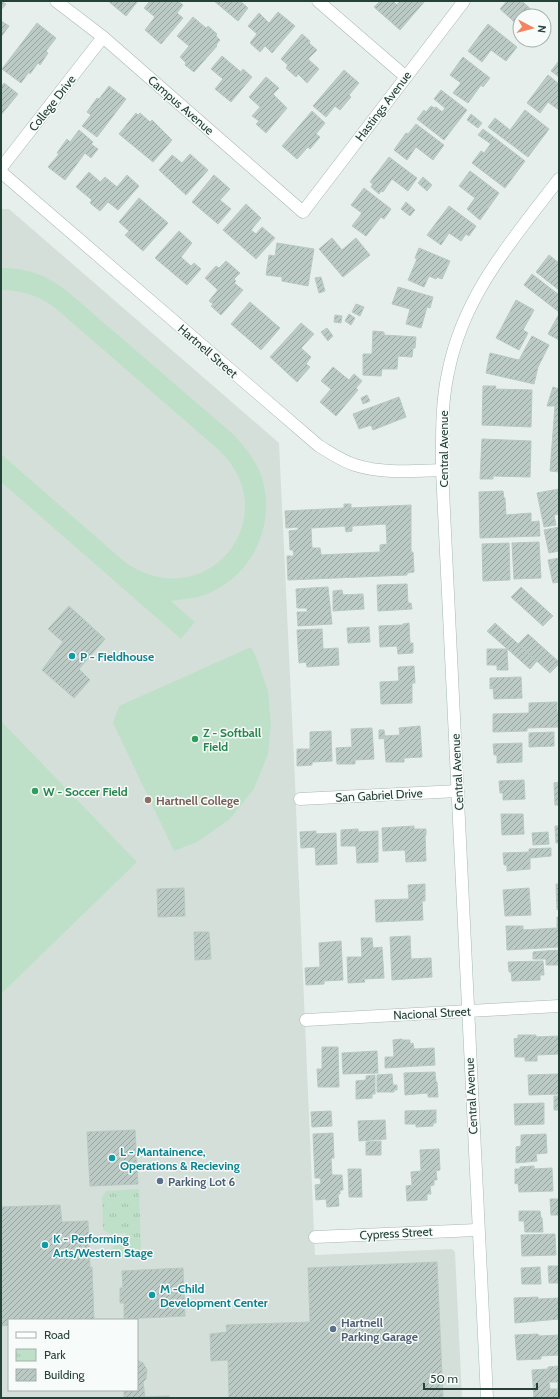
<svg xmlns="http://www.w3.org/2000/svg" width="560" height="1399" viewBox="0 0 560 1399" font-family="Cabin,sans-serif">
<defs>
<pattern id="park-tufts" width="24" height="20" patternUnits="userSpaceOnUse"><rect width="24" height="20" fill="#bfe0c8"/><path d="M3 7l-1-3M5 7V3M7 7l1-3M15 17l-1-3M17 17v-4M19 17l1-3" fill="none" stroke="#a4c1ad"/></pattern>
<pattern id="building-hatch" width="6" height="6" patternUnits="userSpaceOnUse"><rect width="6" height="6" fill="#bbcac4"/><path d="M-1 1l2-2M0 6l6-6M5 7l2-2" fill="none" stroke="#98a6a0"/></pattern>
</defs>
<rect width="100%" height="100%" fill="#e6efeb"/>
<path fill="#d4dfda" fill-rule="evenodd" d="M1,209h8l270,234 16,338 3,80 17,394 137,-6 3,3 7,146h-461zM9,1320h128v70h-128z"/>
<path fill="url(#park-tufts)" d="M139,1189l2,61c-10,3 -19,12 -30,6l-1,-6c6,-6 15,-9 16,-17l-15,1 -8,-4 -1,-33 4,-6z"/>
<path fill="#bfe0c8" d="M1,268c26,0 46,7 66,23l167,144c11,12 21,24 27,40 17,48 -9,103 -57,120 -11,4 -22,4 -33,6l24,21 -14,17 -180,-157v-28l124,108c79,56 163,-43 95,-111l-166,-144c-17,-12 -33,-17 -53,-17z
M251,647l6,12 11,32 3,33 -3,30 -14,35 -24,30 -33,23 -23,9 -61,-128 6,-17z
M1,721l136,141 -136,132z"/>
<path fill="url(#building-hatch)" stroke="#b8c9c2" fill-rule="evenodd" d="M1,1l5,3 -5,6z
M108,1h30l-12,15z
M150,1h28l5,4 -6,8 6,5 -22,26 -16,-14 10,-13 -11,-9z
M214,1h26l8,7 -10,13z
M380,1h13l4,4 3,-4h25l-25,29 -26,-23z
M507,1h15l16,15h-18v11l-20,-18z
M278,12l17,14 -23,27 -7,-7 -5,6 -10,-9 7,-9 -9,-8 11,-13 10,10z
M193,17l13,11 2,-2 9,8 -1,2 4,4 -4,5 1,1 -23,26 -9,-7 1,-2 -6,-6 9,-11 -12,-10z
M1,21l8,5 -8,11z
M37,23l19,15 -10,13 2,2 -8,12 -2,-2 -8,11 -1,-2 -8,11 -19,-14z
M488,24l29,23 -11,14 -15,-11 -9,12 -14,-11z
M302,34l8,7 -1,2 8,7 -9,9 11,10 -12,14 -9,-9 -2,3 -10,-9 2,-3 -7,-6z
M523,40h12l-5,6z
M222,56l19,16 2,-3 9,8 -21,25 -16,-13 8,-10 -12,-10z
M463,57l27,21 -7,9 -2,-2 -13,18 -15,-10 8,-10 -11,-8z
M558,62l1,1v14l-8,-6z
M344,70l15,13 -10,12 2,2 -11,13 -5,-4 -9,11 -13,-11z
M548,75l11,9v26l-11,-8 -8,11 -13,-10z
M266,77l13,11 -6,6 14,14 -21,25 -10,-9 3,-3 -7,-5 8,-9 -11,-10z
M4,83l14,11 -17,21v-28z
M109,86l17,13 -29,38 -15,-11 9,-11 -4,-3 10,-14 2,1z
M441,90l26,20 -23,30 -27,-21 7,-9 2,2 5,-6 3,2 2,-1 6,5 3,-4 -11,-9z
M525,110l24,19 -21,28 -40,-30 7,-9 15,12z
M312,111l13,12 -9,11 4,3 -10,12 -2,-2 -11,12 -15,-13z
M136,113l2,2 2,-2 10,9 2,-2 20,20 -19,22 -34,-28z
M471,114l11,9 -4,5 -11,-8z
M416,124l28,21 -11,15 -17,-13 -9,13 -13,-10 12,-17 2,1z
M483,129l12,9 -4,6 -13,-9z
M79,130l14,12 -2,2 7,5 -7,9 -6,-5 -20,27 -17,-13 11,-13 -2,-1 10,-14 3,3z
M495,138l30,23 -20,27 -33,-25 9,-12 3,2z
M190,154l18,16 -22,25 -27,-25 13,-15 10,8z
M389,157l28,21 -9,13 -16,-12 -9,13 -2,-1 -2,3 -8,-7 2,-3 -3,-2z
M470,171l29,22 -19,27 -13,-11 8,-11 -16,-12z
M89,172l11,10 5,-5 12,10 10,-12 12,11 -21,24 -10,-8 -8,9 -10,-8 2,-3 -16,-13z
M214,175l16,14 -10,11 11,9 -13,15 -26,-22z
M423,177l9,8 -5,6 -9,-8z
M364,188l27,21 -7,10 -3,-2 -15,19 -14,-10 10,-13 -11,-8z
M139,198l29,25 -25,28 -18,-16 4,-4 -10,-9z
M406,202l9,8 -5,6 -9,-7z
M246,204l15,14 -10,12 5,4 6,-7 13,11 -19,21 -33,-29z
M449,206l27,20 -7,10 -3,-2 -5,7 -12,-8 -8,12 -14,-10z
M179,231l13,12 -11,14 10,9 3,-3 7,6 -14,16 -32,-27z
M332,238l10,12 14,-12 14,17 -27,22 -24,-28z
M277,243l37,6 -6,37 -26,-5v-4l-16,-2 3,-20 6,1z
M419,248l31,13 -8,18 -5,-2 -1,2 -7,-3 -5,11 -16,-7 9,-21 -2,-1z
M549,255l10,8v27l-23,-18z
M226,261l14,12 -6,6 2,2 -2,2 9,7 -22,25 -10,-9 2,-2 -4,-3 9,-11 -13,-12 11,-12 3,2z
M532,274l27,21v17l-35,-27z
M321,277l4,14 -6,2 -4,-15z
M398,287l35,10 -3,11 -3,-1 -6,21 -15,-4 4,-15 -18,-5z
M516,300l18,10 -11,20 5,3 -9,17 -23,-12z
M250,302l30,26 -19,22 -30,-26z
M356,304l8,3 -4,9 -8,-4z
M349,314l6,4 -4,7 -6,-4z
M559,314v26l-11,-6z
M335,315l7,1 -1,7 -7,-1z
M301,323l13,11 -13,14 10,9 -5,7 4,3 -13,15 -27,-25z
M327,328l6,8 -5,5 -7,-9z
M373,331l11,1v3l32,2 -1,11h-2l-1,9 -14,-1 -1,13h-15l-1,7 -18,-1v-21h9z
M532,336l17,9 -11,22 -4,17 -48,-11 4,-20 29,7z
M333,367l16,13 5,-6 8,7 -6,7 2,2 -22,26 -16,-14 11,-13 -10,-8z
M483,386h13l-1,3 37,1 -1,37 -49,-2z
M553,387l6,2v83l-9,-1 5,-65h-8z
M367,395l3,6 -7,3 -2,-6z
M399,397l7,20 -33,13 -2,-5 -12,4 -6,-15z
M482,439l49,2 -1,36 -37,-1v3h-13z
M559,489v25l-5,1 2,10 -12,2 -7,-34z
M503,491l1,7h1l1,17 25,-2v9l8,-1 1,15 -60,2 -1,-46z
M344,504h7v4l60,-3v47h2l1,20 -7,1v2l-119,5 -1,-24h7l-1,-6h-3l-1,-19 9,-1v-3l-12,1 -1,-17 59,-3zM386,524l1,20 -7,1v7l-59,3 -1,-7h-8l-1,-20 34,-2 1,6 6,-1v-5z
M559,527v24l-10,2 -5,-23z
M539,542l2,36 -27,1 -2,-36z
M509,543l1,37 -27,1 -1,-37z
M559,558v24l-6,1 -5,-23z
M407,584l1,19h3l1,6 -34,2 -1,-26z
M328,587l4,37 -34,2 -1,-14h10v-4h-10l-1,-19z
M521,587l32,29 -10,10 -32,-29z
M342,590l1,5 20,-1 1,15 -31,2v-20z
M69,606l36,33 -26,30 11,11 -16,18 -32,-28 21,-28 -15,-13z
M409,623l1,20h3v10l-15,1 -1,-8 -17,1 -1,-21 24,-1v-1z
M495,623l42,38 -7,8 -43,-38z
M369,627l1,15 -22,1 -1,-15z
M322,629l1,20 15,-1 1,17 -32,2 -1,-5 -7,1 -2,-33z
M528,634l31,28v2l-9,9 -32,-29z
M487,649h20l1,21h-11v-5h-10z
M414,666l1,17h-3v20l-31,1 -1,-22 19,-1 -1,-14z
M521,677l1,21 -28,1 -1,-11 -3,1v-11z
M557,702v10h2l-1,15 -31,1v3l-34,1v-18l36,-1v-10z
M420,726l2,31 -18,1v4h-18l-2,-26 16,-1 -1,-7z
M372,728l2,31 -19,1v4h-18l-1,-16 16,-1 -1,-18z
M379,730h5l1,8 -6,1z
M331,731l1,30 -20,1v3l-15,1v-17h13v-17z
M554,732v14l-25,1v-14z
M522,743v19l-25,1v-8h-3l-1,-11z
M524,780l1,19 -22,1v-7h-3l-1,-12z
M559,782v23h-4l-1,-22z
M501,814h22l1,20 -22,1z
M414,826v3h12v6h-1l1,26 -20,1 -1,-12 -22,1 -1,-23z
M555,826h4v17h-3z
M358,829v3l20,-1v31l-21,1 -1,-17h-15v-16z
M316,831v3l20,-1 1,31 -21,1 -1,-18 -14,1 -1,-16z
M548,832l1,12 -16,1 -1,-12z
M551,848v8l-21,2v11l-23,2v-6h-3l-1,-12 26,-1v-3z
M425,884v17h-3l1,19 -47,2 -1,-22 34,-1 -1,-14z
M556,884h3v25l-2,1z
M184,888l1,28 -27,1 -1,-28z
M529,888l2,27 -26,1 -2,-26z
M557,917h2v30l-52,3 -1,-24h17v4l34,-2z
M194,932h15l2,27 -16,1z
M410,936l1,23 20,-1 1,19 -40,3 -2,-43z
M361,938h11l1,10 9,-1 2,31 -20,1 1,3 -17,1 -1,-26h15z
M341,941l2,39 -19,1v3l-18,1 -1,-17 15,-1 -1,-24z
M559,950v15h-13v-6h-13v-7z
M543,961l1,14h-4v5l-28,1 -1,-9h-2l-1,-10z
M518,1035h18v2l23,-1v18l-22,1v6h-12v-4h-10l-1,-18 4,-1z
M402,1039v1h8v4l3,-1 1,6 20,-1 1,17 -50,3v-11h9l-1,-17z
M322,1047h16l1,40h-21l-1,-18h5z
M377,1051l1,22 -35,1 -1,-21z
M435,1072l1,10h1l1,15h-10v-4l-23,2 -1,-22z
M392,1074l1,11h4v5h-3v2h-17v-17z
M559,1074v20l-30,1 -1,-20z
M375,1075v19h-3v4l-16,1v-18l10,-1v-4z
M554,1096h5v14h-5z
M544,1103v21l-29,1 -1,-21z
M436,1110v13h-3v3l-17,1v-3h-11v-13z
M331,1111l1,15 -20,1 -1,-15z
M385,1120l1,19 -27,2 -1,-20z
M135,1130l3,54 -48,2 -3,-54z
M333,1133l1,25h-3l1,17h10l1,15h-3v4h-2l1,12 -12,1 -1,-8 -10,1 -1,-15 6,-1 -1,-6h-5l-2,-44z
M546,1134l1,19 -11,1 1,7 -21,2v-16l5,-1v-11z
M381,1141v14h-15v-13z
M439,1149l1,21 -4,1 1,9h-3v5l-4,1 1,8h-4v6l-20,1 -1,-15 6,-1 -1,-13 10,-1 -1,-21z
M534,1166v3l18,-1 1,23 -34,1 -1,-9 -3,1v-15h5v-2z
M348,1169h13l1,28h-13z
M550,1199h9v16h-8z
M60,1205l2,17 26,-1 2,47 2,-1 2,53h-85v5l-8,1v-119z
M519,1211h21l1,7h1l1,14h-18l-1,-11h-5z
M555,1234l1,21 -34,1 -1,-21z
M437,1262l6,136h-214l-1,-38 -17,1 -1,-27 17,-2 -1,-7 84,-3 -2,-54z
M548,1266h11v17h-10z
M540,1267l1,17h-19l-1,-16z
M183,1268l2,48 -61,3v-16h-4v-15h3l-1,-17z
M538,1297v2l21,-1v21l-44,4 -1,-25z
M538,1334l1,2 20,-1v20l-18,1v3l-24,1 -2,-25z
M137,1360l6,3 4,7 -1,9 -3,3 2,15 24,-1v2h-46h1v-8h13z
M559,1366l-1,32h-24l-2,-28 16,-1v-2zM549,1382h9v7h-8z"/>
<g fill="none" stroke-linecap="round" stroke-linejoin="round">
<defs>
<path id="street" d="M56,1l47,36 200,175 161,-211
M318,1l88,76
M1,168l102,-131
M1,172l318,274c12,7 23,15 36,19 28,9 58,6 87,5
M300,799l158,-8
M306,1020l253,-14
M315,1237l162,-7"/>
<path id="secondary" d="M487,1398c-17,-309 -28,-619 -45,-928 0,-33 -1,-65 6,-97 15,-78 65,-134 111,-194"/>
</defs>
<use href="#street" stroke="#a8b8b2" stroke-width="13"/>
<use href="#secondary" stroke="#a4bbb3" stroke-width="13"/>
<use href="#street" stroke="#fff" stroke-width="12"/>
<use href="#secondary" stroke="#fff" stroke-width="12"/>
</g>
<g fill="#0f9aa8" stroke="#f7fbf9" stroke-width="1.5">
<circle cx="72" cy="656" r="4"/>
<circle cx="112" cy="1158" r="4"/>
<circle cx="45" cy="1245" r="4"/>
<circle cx="152" cy="1295" r="4"/>
</g>
<g fill="#2e9e5b" stroke="#f7fbf9" stroke-width="1.5">
<circle cx="195" cy="739" r="4"/>
<circle cx="35" cy="791" r="4"/>
</g>
<circle fill="#8d6e63" stroke="#f7fbf9" stroke-width="1.5" cx="148" cy="800" r="4"/>
<g fill="#5c6f8a" stroke="#f7fbf9" stroke-width="1.5">
<circle cx="160" cy="1181" r="4"/>
<circle cx="333" cy="1329" r="4"/>
</g>
<g text-anchor="middle" dominant-baseline="central" stroke-width="3" stroke-linejoin="round" paint-order="stroke">
<g font-size="12" fill="#24423a" stroke="#f7fbf9">
<text transform="translate(52 103) rotate(-52)">College Drive</text>
<text transform="translate(181 105) rotate(41)">Campus Avenue</text>
<text transform="translate(383 106) rotate(-53)">Hastings Avenue</text>
<text transform="translate(208 351) rotate(41)">Hartnell Street</text>
<text transform="translate(443 449) rotate(-90)">Central Avenue</text>
<text transform="translate(457 772) rotate(-93)">Central Avenue</text>
<text transform="translate(379 795) rotate(-3)">San Gabriel Drive</text>
<text transform="translate(432 1013) rotate(-3)">Nacional Street</text>
<text transform="translate(471 1096) rotate(-93)">Central Avenue</text>
<text transform="translate(396 1233) rotate(-3)">Cypress Street</text>
</g>
<g font-size="12" font-weight="bold" fill="#0d838f" stroke="#f7fbf9" text-anchor="start">
<text x="80" y="656">P - Fieldhouse</text>
<text x="120" y="1151">L - Mantainence,<tspan x="120" dy="14">Operations &amp; Recieving</tspan></text>
<text x="53" y="1238">K - Performing<tspan x="53" dy="14">Arts/Western Stage</tspan></text>
<text x="160" y="1288">M -Child<tspan x="160" dy="14">Development Center</tspan></text>
</g>
<g font-size="12" font-weight="bold" fill="#27864d" stroke="#f7fbf9" text-anchor="start">
<text x="203" y="732">Z - Softball<tspan x="203" dy="14">Field</tspan></text>
<text x="43" y="791">W - Soccer Field</text>
</g>
<g font-size="12" font-weight="bold" fill="#785e54" stroke="#f7fbf9" text-anchor="start">
<text x="156" y="800">Hartnell College</text>
</g>
<g font-size="12" font-weight="bold" fill="#4e5e75" stroke="#f7fbf9" text-anchor="start">
<text x="168" y="1181">Parking Lot 6</text>
<text x="341" y="1322">Hartnell<tspan x="341" dy="14">Parking Garage</tspan></text>
</g>
</g>
<rect width="560" height="1399" fill="none" stroke="#24423a" stroke-width="4"/>
<rect x="8" y="1319" width="130" height="72" fill="#f7fbf9" stroke="#a3b1ad"/>
<rect x="16" y="1332" width="20" height="6" fill="#ffffff" stroke="#a3b1ad"/>
<text x="44" y="1339" font-size="12" fill="#24423a">Road</text>
<rect x="16" y="1349" width="20" height="12" fill="url(#park-tufts)" stroke="#a3b1ad"/>
<text x="44" y="1359" font-size="12" fill="#24423a">Park</text>
<rect x="16" y="1369" width="20" height="12" fill="url(#building-hatch)" stroke="#a3b1ad"/>
<text x="44" y="1379" font-size="12" fill="#24423a">Building</text>
<g transform="translate(532 28) rotate(97)"><circle r="19" fill="#f7fbf9" stroke="#a3b1ad"/>
<path d="M0-3L7 15L0 10L-7 15Z" fill="#f4845f"/>
<text y="-6" font-size="11" font-weight="bold" text-anchor="middle" fill="#24423a">N</text>
</g>
<path d="M424 1383v6h113v-6" fill="none" stroke="#24423a" stroke-width="2"/>
<text x="430" y="1383" font-size="12" fill="#24423a" stroke="#f7fbf9" stroke-width="3" paint-order="stroke">50 m</text>
</svg>
